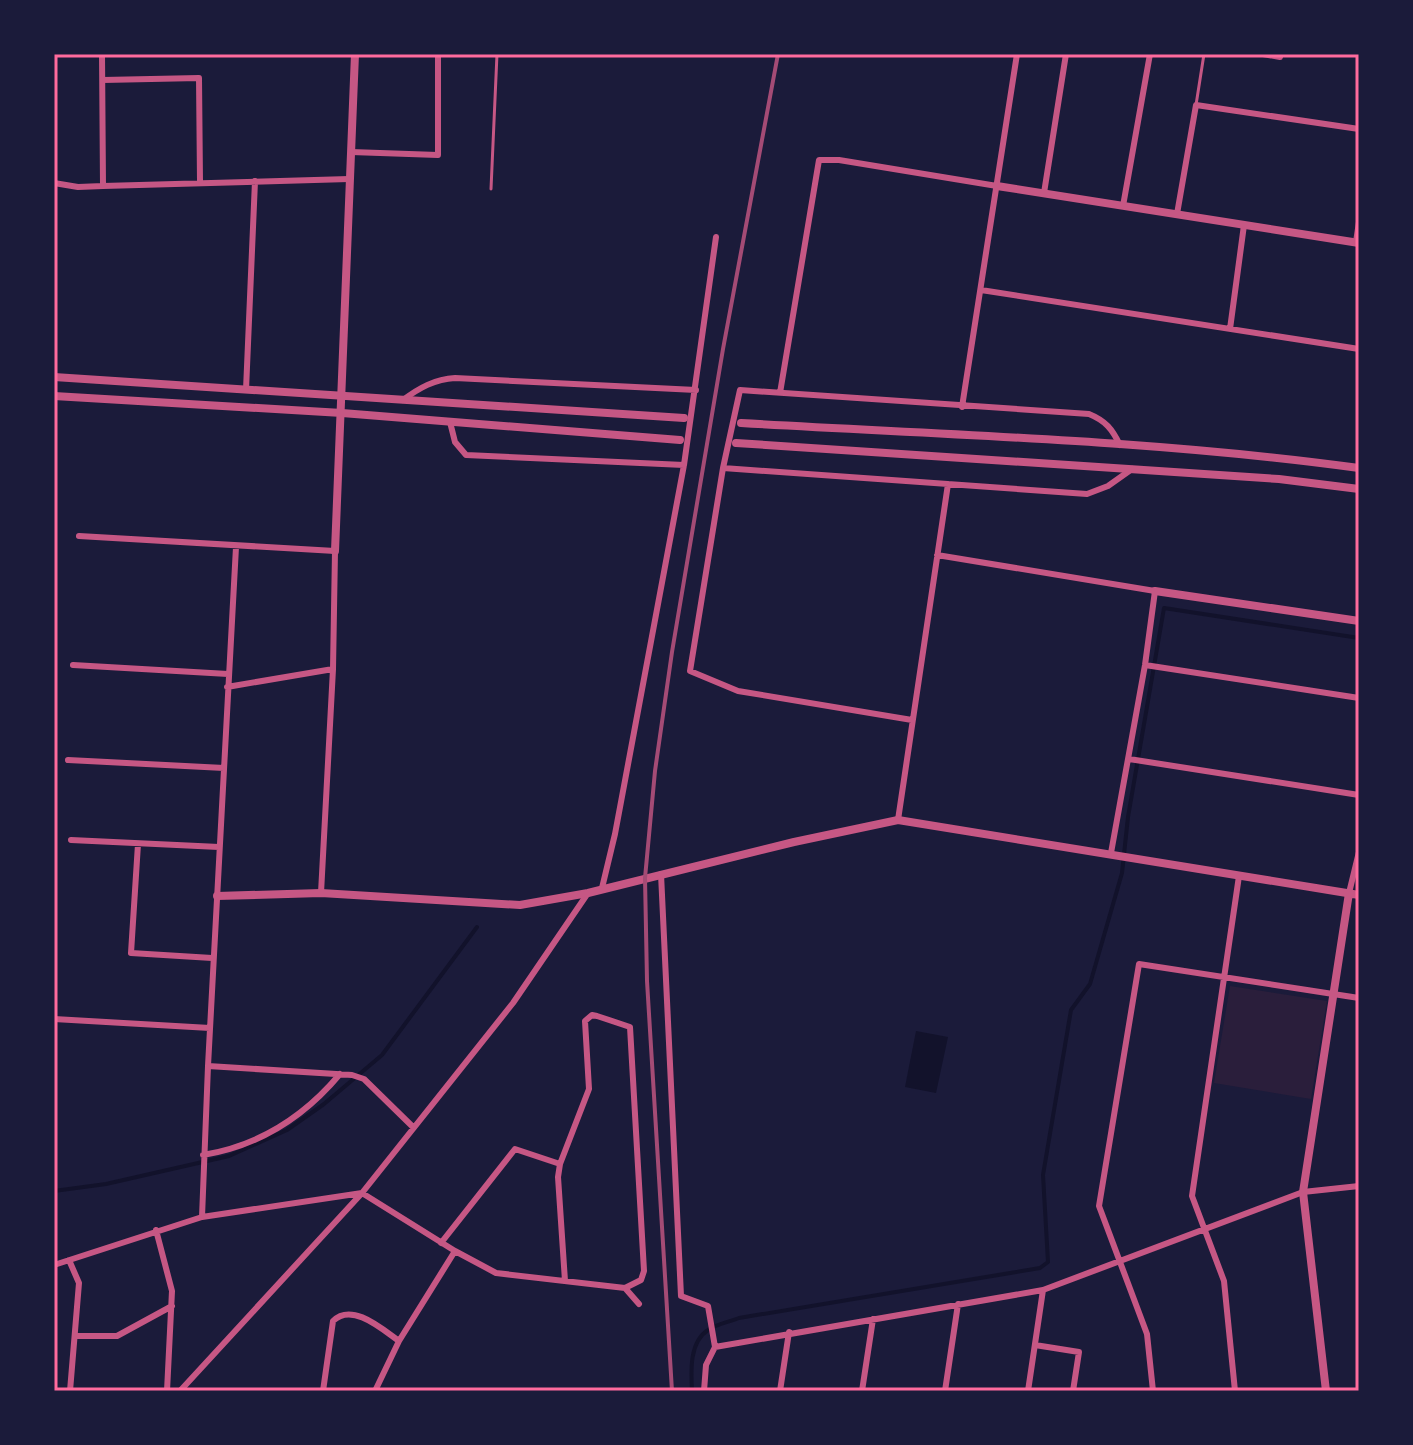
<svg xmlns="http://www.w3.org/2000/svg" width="1413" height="1445" viewBox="0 0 1413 1445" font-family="Poppins,sans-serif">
<rect width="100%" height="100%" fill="#1b1b3a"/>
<path fill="#2a1e3b" d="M1230,986l97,15 -16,98 -97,-16z"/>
<path fill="#12122b" d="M916,1031l32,6 -12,56 -31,-6z"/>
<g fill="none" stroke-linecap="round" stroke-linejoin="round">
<path stroke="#12122b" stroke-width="4" d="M54,1191l52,-7 123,-28 58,-26 37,-26 58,-49 95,-128
M692,1391c-1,-19 -3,-49 16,-61 9,-6 21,-8 31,-12l301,-50 8,-6 -5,-87 28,-165 19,-26 32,-111 6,-56 36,-209 195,30"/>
<path stroke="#c65784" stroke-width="3" d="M1196,105l8,-51
M491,189l6,-135"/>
<path stroke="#c65784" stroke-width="6" d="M102,54l1,132 246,-7
M1263,54l17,3v-3
M103,80l96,-2 1,104
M351,152l87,3v-101
M54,183l24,4 25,-1
M1044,193l22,-139
M1123,206l27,-152
M1177,214l19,-109 163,24
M1356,242l3,-20
M981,290l378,59
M1230,329l14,-104
M246,390l9,-209
M780,393l39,-233h20l158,26
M403,400c16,-12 32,-21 52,-22l241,12
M962,407l55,-353
M450,422l5,20 11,13 218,10
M723,468l364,26 21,-8 24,-17
M79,536l256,15 -2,118 -12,224
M236,547l-28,519 144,9 12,4 49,48
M937,555l218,36 -10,74 -34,188
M73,665l155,9
M1145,665l214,33
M227,687l106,-18
M912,720l-174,-29 -48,-20 33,-203 17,-78 349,24c17,7 23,15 31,31
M1129,759l230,36
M68,760l156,8
M898,820l50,-336
M71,840l148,7
M138,844l-7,109 81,5
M661,874l20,422 27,10 7,41 -9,18 -2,26
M602,888l13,-54 69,-369 32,-228
M1349,893l10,-41
M54,1019l156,9
M203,1155c55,-9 101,-38 137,-81
M560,1164l-2,13 7,104
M202,1217l6,-151
M156,1230l16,61 -5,100
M441,1243l74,-94 45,15 29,-75 -4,-68 7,-6 5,1 33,11 14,244 -3,9 -16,8
M69,1260l10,23 -9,108
M54,1265l148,-48 160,-24 93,58 41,22 129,15 14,16
M75,1336h42l55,-30
M1035,1345l44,7 -6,39
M715,1347l328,-57 260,-98 56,-6
M180,1391l182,-198 151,-190 75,-110
M323,1391l10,-70c19,-19 49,8 66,20
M375,1391l24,-50 56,-90
M780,1391l9,-59
M862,1391l11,-72
M945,1391l13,-87
M1028,1391l15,-101
M1153,1391l-6,-57 -48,-128 40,-242 220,34
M1235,1391l-11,-110 -32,-85 47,-320"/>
<path stroke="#c65784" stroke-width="8" d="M997,186l362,57
M54,377l630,41
M54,396l288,17 338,27
M741,423c206,12 414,17 618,45
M736,443l543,36 80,10
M335,551l20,-497
M1155,591l204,30
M217,896l104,-3 199,12 68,-12 206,-51 104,-22 461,75
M1326,1391l-23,-199 46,-299"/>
<path stroke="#a44b75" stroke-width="4" d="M672,1391l-25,-410 -2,-103 10,-107 17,-119 51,-303 55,-295"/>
</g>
<rect width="1413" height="1445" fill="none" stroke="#1b1b3a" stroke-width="112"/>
<rect x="56" y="56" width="1301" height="1333" fill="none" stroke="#ff6b9d" stroke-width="3"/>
</svg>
